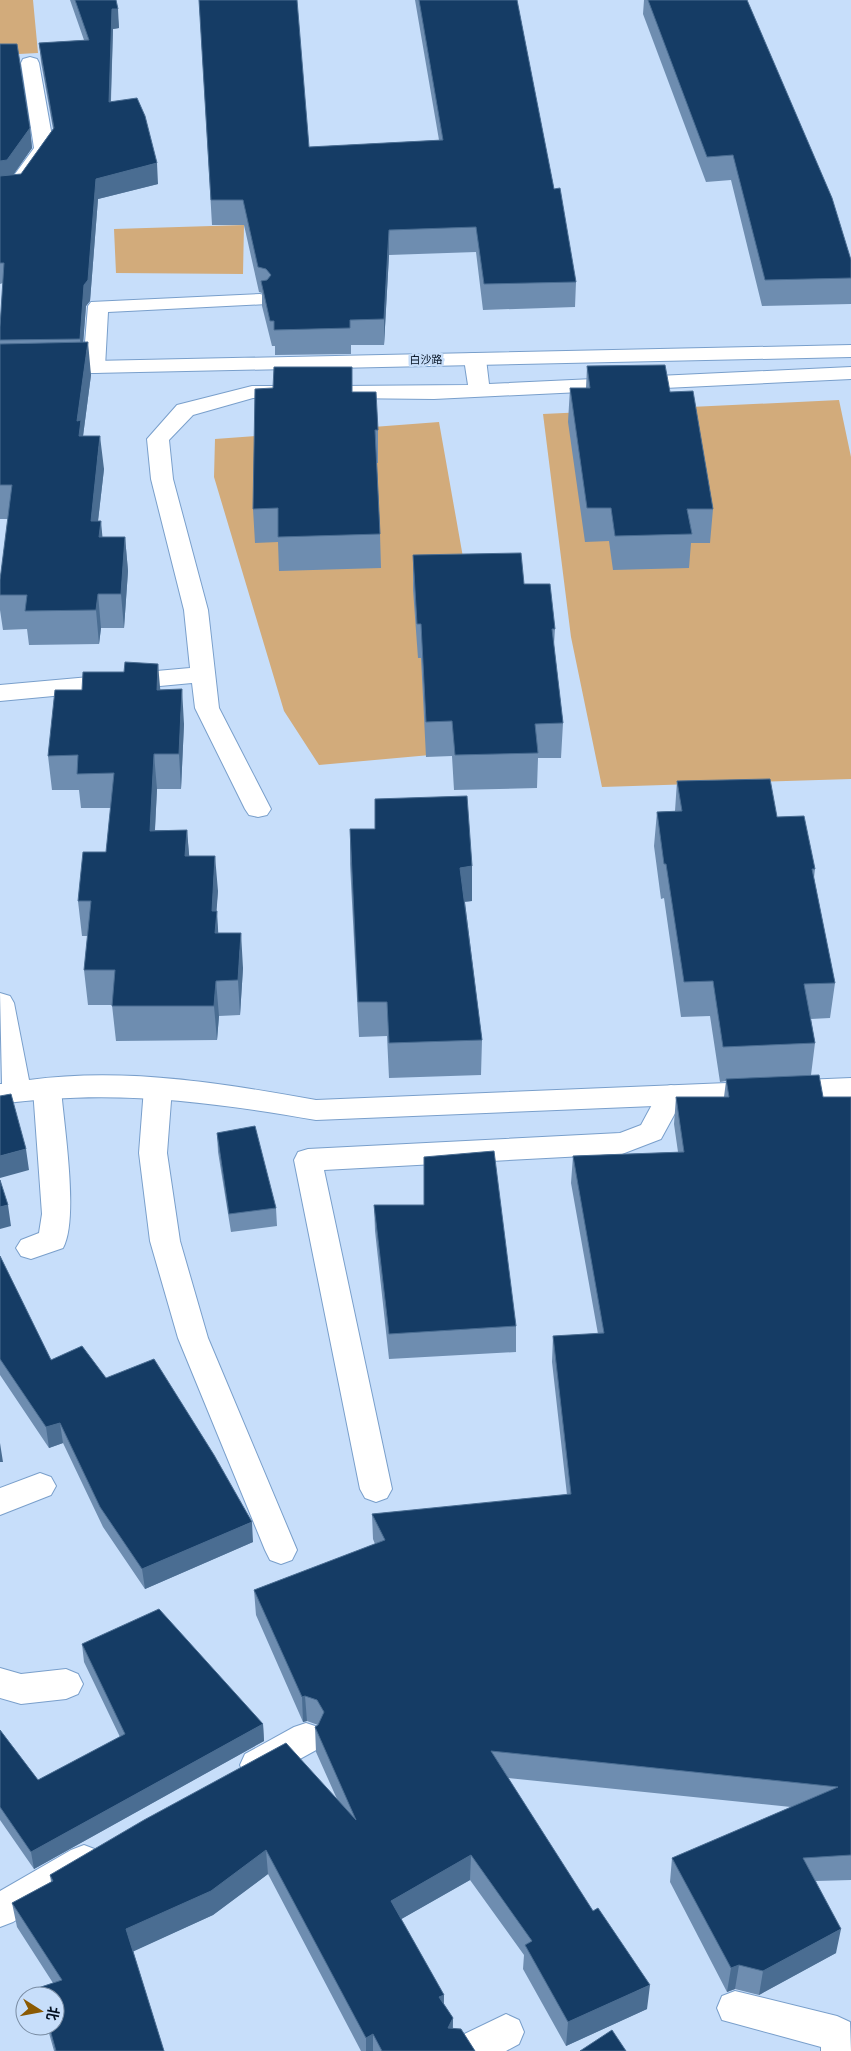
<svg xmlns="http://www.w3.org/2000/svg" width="851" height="2051" viewBox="0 0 851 2051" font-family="Karla,'Noto Sans SC',sans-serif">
<rect width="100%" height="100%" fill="#c7defa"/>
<path fill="#d2ab7b" d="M0,0h33l5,53 -38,2z
M244,225l-1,49 -127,-1 -2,-44z
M839,400l12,57v322l-249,8 -31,-150 -28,-223z
M439,422l58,327 -178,16 -35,-54 -70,-234 1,-38z"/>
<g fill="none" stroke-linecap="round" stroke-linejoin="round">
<defs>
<path id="lane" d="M30,57l7,2 2,4 15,85 -22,30 -7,2 -7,-2 -3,-4 19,-26 -13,-85 2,-4z
M260,294l7,2 3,4 -3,4 -159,8 -3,55 -3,5 -8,1 -8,-1 -3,-5 5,-61 3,-4z
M475,353l8,1 3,5 3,25 362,-17v12l-417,20 -94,-1 -8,-1 -3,-5 3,-5 8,-1 128,-1 -4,-26 3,-5z
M252,386h40l8,1 3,5 -3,5 -8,1h-39l-60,17 -24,25 4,39 35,131 11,98 52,101 -4,6 -9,2 -9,-2 -4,-6 -50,-101 -3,-25 -192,18v-16l190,-17 -6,-58 -33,-131 -4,-40 30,-34z
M158,1078l10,3 4,7 -5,65 13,88 28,97 89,212 -5,10 -11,4 -11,-4 -5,-10 -87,-212 -28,-97 -11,-88 5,-65 4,-7z
M47,1079l10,3 4,7c3,37 18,130 2,159l-32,11 -10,-3 -5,-8 5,-8 18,-7 3,-19 -9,-125 4,-7z
M671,1085l10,3 4,7 -24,44 -39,15 -298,16 68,319 -5,9 -11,4 -11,-4 -5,-9 -66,-329 4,-8 10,-3 312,-16 21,-8 20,-37z
M40,1473l11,4 5,9 -5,9 -51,20v-27z
M0,1668l21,6 45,-5 12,5 5,10 -5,10 -12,5 -45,5 -21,-6z
M306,1723l12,4 5,11 -5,11 -49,27 -12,4 -12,-4 -5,-11 5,-11 49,-27z
M84,1845l13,5 5,11 -5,11 -84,50 -13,5v-36l71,-41z
M735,1991l102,25 13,6 1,29h-30v-4l-99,-27 -5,-12 5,-12z
M506,2014l13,6 5,12 -5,12 -13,7h-56l6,-13z"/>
<path id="street" d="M851,345v12l-851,18v-12z
M0,993l10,3 4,7 15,77c95,-13 193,3 287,20l535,-22v20l-535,22c-109,-19 -206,-31 -316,-16v-20h2z"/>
</defs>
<use href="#lane" stroke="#799fcb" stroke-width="2"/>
<use href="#street" stroke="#799fcb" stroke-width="2"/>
<use href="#lane" fill="#fff" fill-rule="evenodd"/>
<use href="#street" fill="#fff" fill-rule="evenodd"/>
</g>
<path fill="#6e8db0" d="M70,0h46l3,28 -6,1 -2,72 47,83 -60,15 -8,102 -4,5 -3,36 8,33 -8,61 21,33 -6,52 4,16h23l3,34 -4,57h-23l-2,16 -70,1 -2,-16 -24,1 -3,-20v-30l8,-61h-8v-192l3,-44 -3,1v-240l30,84 2,20 -19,27 8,-1 32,-45 -12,-67 -2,-19 45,-3z
M199,0l110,147 130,-7 -24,-140h102l37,189 22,93 -1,25 -92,3 -7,-58 -87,3 -5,90h-33v9l-76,1v-9h-3l-10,-40v-13l-3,-1 -15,-67h-32z
M644,0h103l104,260v44l-89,2 -31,-126 -25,2 -63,-168z
M587,366l83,26 43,117 -3,34h-19l-2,25 -76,2 -4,-29 -24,1 -17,-120 2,-34h16z
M273,388l79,4 26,38v33h-1l3,71 1,34 -102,3 -1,-29 -23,1 -2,-34z
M413,555l111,29 31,45 -1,16 9,78 -2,35h-23l-1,30 -83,2 -2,-34 -26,1 -5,-99h-3l-5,-68z
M82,690h78l24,34 -3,65h-24l-2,41h32l2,26 29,35 -2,20 2,22 25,35 -3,47 -21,1 -2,24 -101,1 -4,-36h-24l-4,-35 4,-34h-6l-4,-35 28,-49 5,-44h-30l-2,-18h-27l-4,-34z
M677,781l100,36 38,52 -1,9 21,105 -5,35 -19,1 4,24 -4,32 12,22h28v783l-35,1 20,72 -77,42 -24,-6 -8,3 -57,-110 2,-24 119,-51 -283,-29 139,231 -81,37 -43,-77 1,-14 -54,-75 -69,39 43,76v9l9,14v11l22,22h-114l-93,-177 -55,41 -80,36 31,100h-110l-7,-25h8v-30h-15l-2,-8 15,-5 -36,-56 -5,-24 39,-21 -1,-7 287,-76 -21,-47 -1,-25 3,-2 -11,-4 -4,1 -47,-107 -2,-25 121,-46 -2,-5 -1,-25 195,-19 -15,-133 1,-26 45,-2 -27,-151 2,-27 105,-4 -4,-28 2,-27h48l2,-16 -6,1 -10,-66 -29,1 -17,-119 -3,1 -7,-53 3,-34 18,-1z
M350,829l122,37v35l-7,1 17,138 -1,35 -92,3 -2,-42 -28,1 -9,-173z
M217,1133l59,75 1,18 -46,6 -13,-80z
M374,1205l142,121v26l-127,7 -14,-128z
M0,1256l51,104 55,18 147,164 -108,47 -42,-62 -40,-84 -14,5 -49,-73z
M82,1644l181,80 1,17 -230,128 -34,-49v-90l38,50 82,-43 -36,-75z"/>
<path fill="#4a6d92" d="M112,9h6l1,19 -6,1 -3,93 -1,-20z
M30,128l2,20 -23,33 -9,1v-21z
M157,163l1,21 -60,15 -8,102 -4,5 -4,53 -2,-20 4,-54 12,-106z
M389,230v25l-5,90v-26z
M88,342l3,33 -8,61 -1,33 -5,-48z
M100,436l4,33 -10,86 -3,-34z
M101,521l3,33 -5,-17z
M125,537l3,34 -4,57 -3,-34z
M98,594l3,34 -2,16 -3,-34z
M158,664l3,34 -4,-8z
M182,689l2,35 -3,65 -2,-35z
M154,754l3,35 -4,76 -3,-34z
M187,830l3,35 -5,-9z
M215,856l3,35 -4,55 -2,-35z
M472,866v35l-12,1v-34z
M217,911l2,35 -4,-13z
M241,933l2,35 -3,47 -2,-35z
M216,981l3,35 -2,24 -3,-34z
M26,1149l3,21 -29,8v-22z
M8,1205l3,21 -11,3v-22z
M60,1423l3,20 -14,5 -3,-21z
M0,1443l3,19h-3z
M252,1522l1,20 -108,47 -3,-20z
M305,1696l2,25 -4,1 -1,-25z
M263,1724l1,17 -230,128 -3,-17z
M266,1850l2,24 -55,41 -83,38 -4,-24z
M471,1855l-1,25 -79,45v-24z
M841,1929l-5,24 -77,42 4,-24z
M739,1965l-4,24 -8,3 4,-24z
M650,1985l-3,24 -81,37 2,-24z
M444,1995l-1,23 -4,-21z
M453,2018l-1,23 -4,-13z
M373,2034v17h-7v-13z"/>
<path fill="#153c65" stroke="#4a6d92" d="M75,0h41l2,9h-6l-3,93 28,-4 8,18 12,47 -61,16 -8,101 -4,5 -4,54 -80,1v-13l4,-64h-4v-87l21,-2 33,-46 -15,-85 50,-3z
M199,0h98l12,147 134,-7 -24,-140h98l37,189 6,-1 16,94 -92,2 -8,-57 -87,3 -5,89 -34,1v8l-76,2v-9h-4l-9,-40 6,-1 4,-5 -5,-6 -8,-2 -15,-67h-32z
M648,0h99l85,198 19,62v18l-86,2 -32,-125 -26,2z
M0,44h17l13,84 -23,32 -7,1z
M88,342l-11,79 4,-1 -2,16h21l-9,85h10l-2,16h26l-4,57h-23l-2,16 -71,1 2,-16h-27v-15l12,-95h-12v-141z
M665,365l5,27 23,-1 20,118h-26l5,25 -77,2 -4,-28h-24l-17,-120h20l-3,-22z
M274,367h78v25h24l2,38h-3l5,104 -102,3v-29l-25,1 2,-120 18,-1z
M521,553l3,31h26l5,45h-3l11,94 -28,1 3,29 -83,2 -3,-34 -26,1 -5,-98h-4l-4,-69z
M125,662l33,2 -1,26 25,-1 -3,65h-25l-4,77 37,-1 -2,26h30l-3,55h5l-2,22h26l-3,47 -22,1 -2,25h-102l3,-36h-31l7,-69h-13l5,-49h23l8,-79 -37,1 1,-19 -30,1 7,-66h27l1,-18h41z
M770,779l7,38 27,-1 11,53h-3l23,114 -31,1 11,59 -92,4 -10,-66 -29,1 -18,-118h-2l-7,-52 25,-1 -5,-30z
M467,796l5,70 -12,2 22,172 -93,3 -2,-41h-29l-8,-173h25v-30z
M819,1075l4,22h28v758l-48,3 38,71 -78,42 -24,-6 -8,3 -59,-110 166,-71 -347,-36 102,160 5,-3 52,77 -82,37 -43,-77 7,-4 -61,-86 -80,46 53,94 -5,2 14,21 -5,10 13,1 14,22h-93l-9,-17 -7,4 -100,-188 -55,41 -85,38 38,122h-108l-7,-25h6v-30h-15l-2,-8 24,-8 -50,-77 41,-22 -3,-6 94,-55 142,-77 70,77 -41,-93 3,-2 6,-13 -7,-12 -12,-4 -3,1 -48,-107 131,-50 -13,-26 199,-20 -18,-158 51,-3 -31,-177 111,-4 -8,-55h53l-3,-18z
M11,1094l15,55 -26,7v-60z
M255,1126l21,82 -47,6 -12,-81z
M494,1151l22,175 -127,8 -15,-129h50v-48z
M0,1180l8,25 -8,2z
M0,1256l51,104 31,-14 24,32 48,-19 60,96 38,67 -110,47 -42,-62 -40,-84 -14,4 -46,-68z
M159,1609l104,115 -232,128 -31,-45v-77l38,50 87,-46 -43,-90z
M612,2030l14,21h-46z"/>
<g text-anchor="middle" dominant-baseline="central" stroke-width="5" stroke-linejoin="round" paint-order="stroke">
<g font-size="11" fill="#041121" stroke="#c7defa">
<text transform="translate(426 360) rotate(-1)">白沙路</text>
</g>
</g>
<g transform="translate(40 2011) rotate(101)"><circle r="24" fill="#c7defa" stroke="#798ca3"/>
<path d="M0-4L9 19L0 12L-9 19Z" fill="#8b5a02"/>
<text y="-8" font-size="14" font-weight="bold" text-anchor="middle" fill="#041121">北</text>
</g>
</svg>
